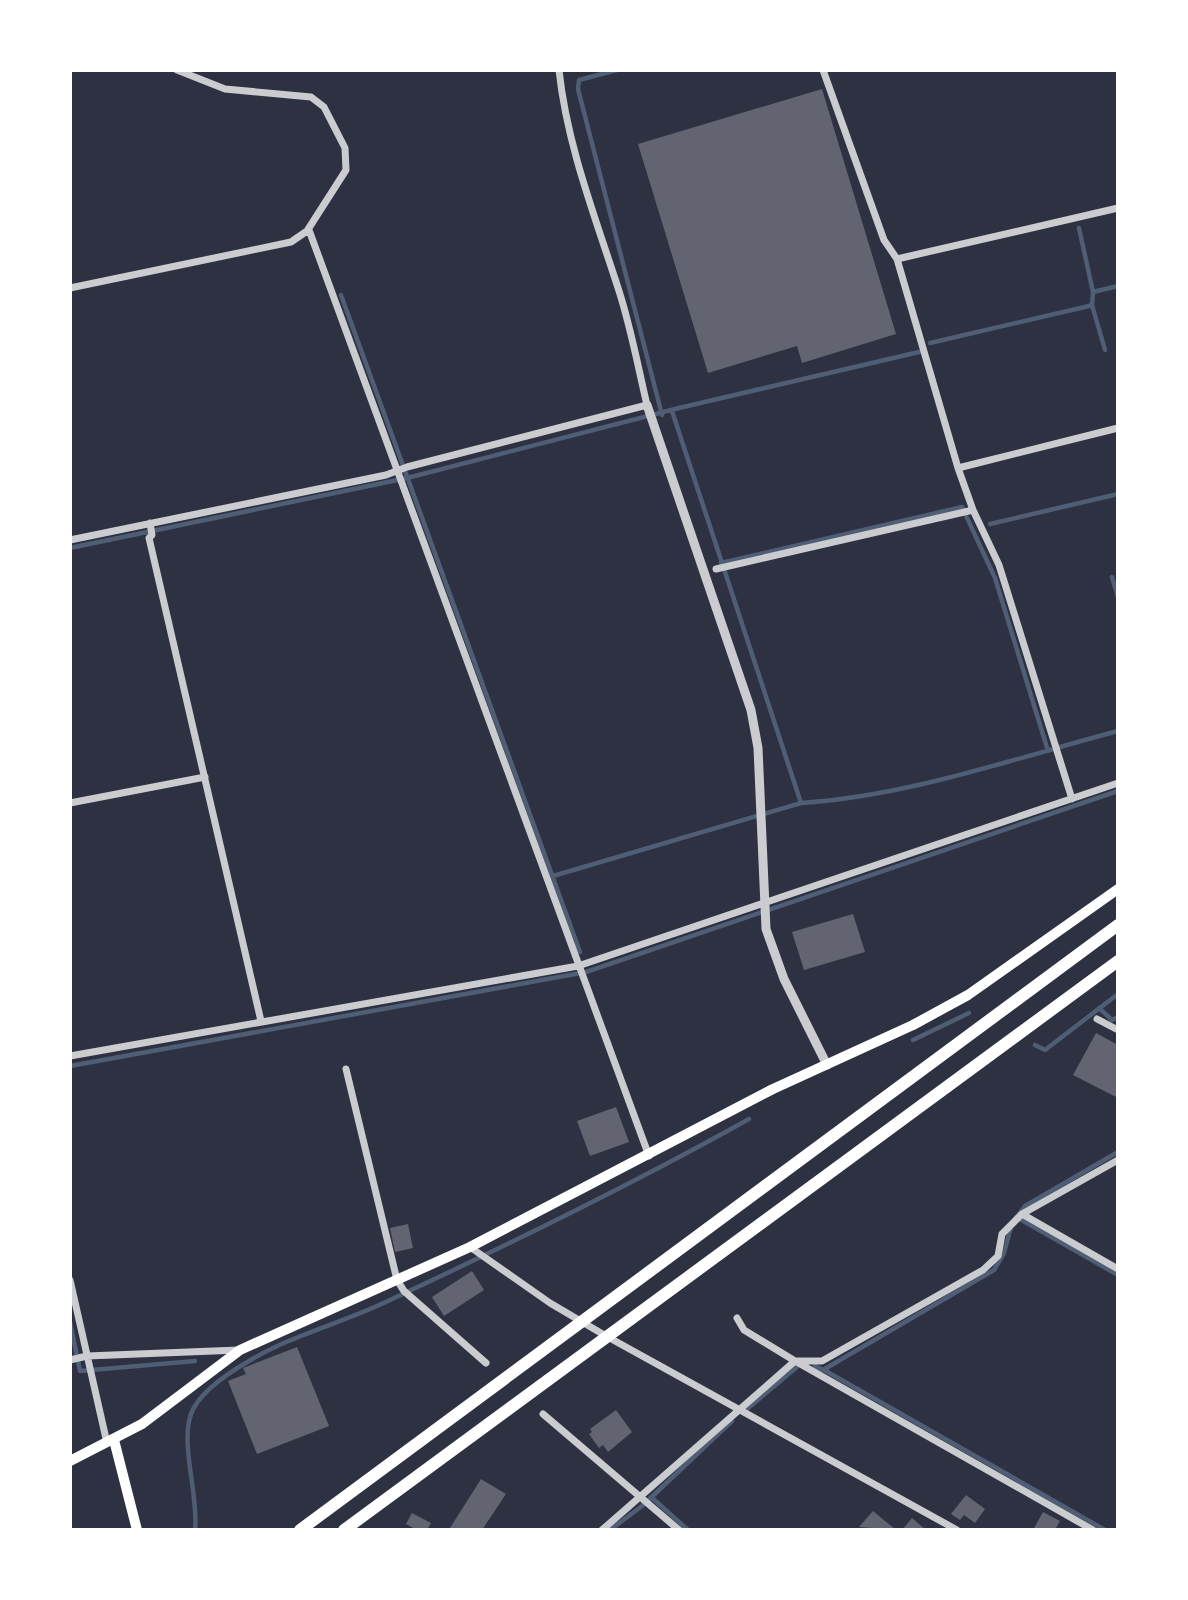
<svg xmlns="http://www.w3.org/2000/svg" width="1188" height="1600" viewBox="0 0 1188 1600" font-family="'Varela Round',sans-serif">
<rect width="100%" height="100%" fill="#2d3142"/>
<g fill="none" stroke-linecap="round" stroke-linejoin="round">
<path stroke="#4f5d75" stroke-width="4.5" d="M617,70l-38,10 -1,9 84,326
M1079,228l14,64
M341,295l239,657
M1092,305l13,45
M930,343l159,-37 3,-1 1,-13 25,-6
M672,411l129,392
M990,524l128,-30
M70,548l337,-70 272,-70 240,-56
M721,563l241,-56 33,71 53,173
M1112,577l6,20
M553,876l248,-73c108,-7 214,-45 317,-72
M1099,1008l13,12 6,-3
M913,1040l56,-27
M1035,1045l10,5 73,-56
M70,1066l516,-94 532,-181
M1016,1217l102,58
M1015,1219l10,-13 93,-54
M70,1322l10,49 115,-10
M815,1366l8,4 171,-100 10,-17 7,-26
M824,1370l281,160
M747,1409l50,-42
M651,1497l37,33
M195,1530c4,-34 -15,-84 -4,-116 8,-22 39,-42 58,-53 42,-26 97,-39 141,-61 122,-57 243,-116 359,-181
M610,1530l32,-24 90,-85"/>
</g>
<path fill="#626471" d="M822,89l74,245 -94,29 -5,-17 -89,27 -70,-229z
M853,914l12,38 -61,18 -12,-38z
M1096,1033l22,12v53l-45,-23z
M616,1107l13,35 -39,14 -13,-35z
M408,1224l5,24 -18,4 -5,-24z
M472,1271l12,19 -40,26 -12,-19z
M297,1347l32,79 -72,28 -29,-73 18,-7 -3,-6z
M616,1410l16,22 -24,20 -5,-7 -4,3 -10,-14 3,-2 -2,-3z
M481,1479l25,15 -24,36h-29l-3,-2z
M966,1495l19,14 -10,14 -11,-8 -4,5 -9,-6z
M873,1511l23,19 -37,-3z
M1043,1512l17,9 -5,9h-22z
M412,1513l19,10 -4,7h-10l-11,-6z
M912,1518l14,12h-24z"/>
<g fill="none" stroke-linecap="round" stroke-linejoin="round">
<path stroke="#caccd0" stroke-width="7" d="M823,70l61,170 13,19 61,209 15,42 26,55 73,234
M309,230l340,926
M897,259l221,-51
M70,288l221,-46 16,-11 39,-61 -1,-22 -21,-41 -13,-10 -86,-8 -48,-19
M958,468l160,-40
M150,523l2,12 -3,3 112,483
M70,540l316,-65 21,-8 240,-62c-9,-38 -16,-77 -28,-114 -23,-72 -52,-145 -60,-221
M716,569l257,-59
M70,803l135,-26
M1097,1019l21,11
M70,1056l508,-90 540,-183
M346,1069l51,211 7,11 82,72
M1022,1214l96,55
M470,1247l80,56 56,33 351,194
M70,1280l37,163
M737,1318l7,12 51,31 298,169
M70,1360l17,-4 152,-6
M543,1414l136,116
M602,1530l193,-169h27l161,-91 15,-14 4,-22 20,-20 96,-54"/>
<path stroke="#caccd0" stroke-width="9" d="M647,405l104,305 7,38 8,181 18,50 43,86"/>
<path stroke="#fff" stroke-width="10" d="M114,1440l23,90
M70,1461l72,-37 98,-74 230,-103 303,-158 140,-64 55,-30 150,-106"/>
<path stroke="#fff" stroke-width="12" d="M300,1530l818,-605
M344,1530l774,-569"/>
</g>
<rect width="1188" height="1600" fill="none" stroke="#ffffff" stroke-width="144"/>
</svg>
